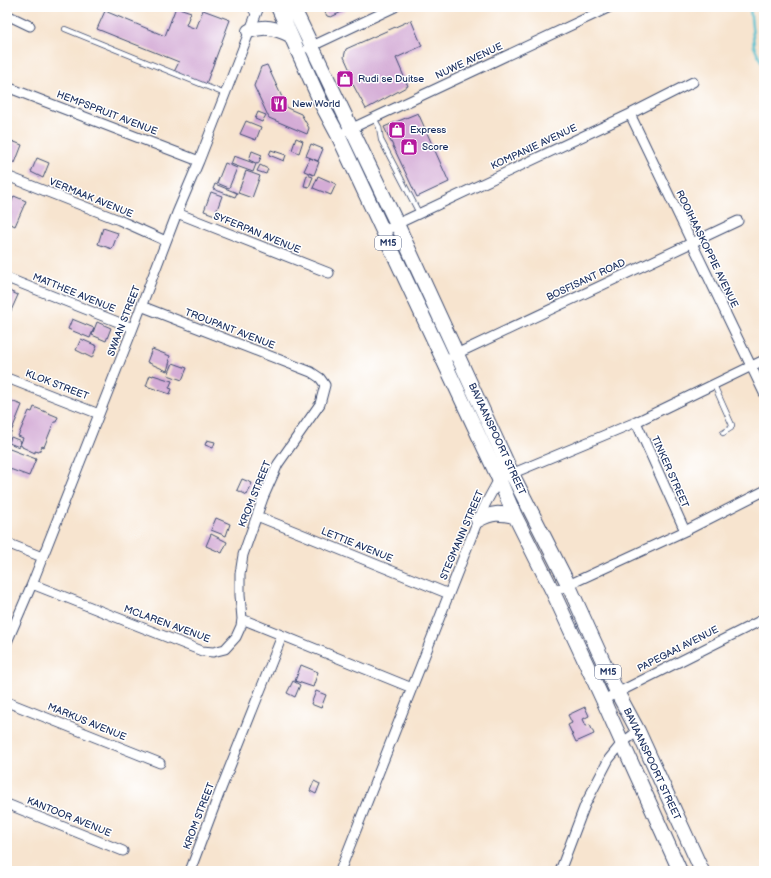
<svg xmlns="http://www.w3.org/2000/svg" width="771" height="878" viewBox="0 0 771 878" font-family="'Balsamiq Sans',sans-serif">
<rect width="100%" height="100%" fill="#fff"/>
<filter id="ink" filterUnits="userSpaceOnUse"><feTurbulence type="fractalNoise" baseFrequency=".025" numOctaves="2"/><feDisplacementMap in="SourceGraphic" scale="8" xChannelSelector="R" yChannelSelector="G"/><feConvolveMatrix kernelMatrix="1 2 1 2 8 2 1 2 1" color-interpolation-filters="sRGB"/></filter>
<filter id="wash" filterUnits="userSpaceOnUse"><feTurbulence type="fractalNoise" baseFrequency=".012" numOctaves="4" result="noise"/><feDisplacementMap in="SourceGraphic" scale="16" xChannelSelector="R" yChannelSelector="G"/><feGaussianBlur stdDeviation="0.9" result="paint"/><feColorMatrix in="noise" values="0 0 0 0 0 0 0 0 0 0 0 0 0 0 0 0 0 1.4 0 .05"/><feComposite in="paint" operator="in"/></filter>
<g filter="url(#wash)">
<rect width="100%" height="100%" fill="#f7e4cf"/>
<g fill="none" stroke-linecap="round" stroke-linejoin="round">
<path stroke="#56c1d1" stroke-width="2.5" d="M750,7l4,39 10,22"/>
</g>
<g id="blocks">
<path fill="#d4acd6" d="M176,7l15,5 -5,13 10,4 7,-19 27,10 -24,64 -32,-12 5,-10 -82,-33 8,-18 60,25z
M322,7h30l-21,10 -4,-1z
M411,20l11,26 -26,12 12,28 -42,23 -16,-30 3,-2 -9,-20 2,-8z
M267,65l20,43 14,6 8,14 -2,6 -38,-16 -15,-32 7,-19z
M258,112l8,3 -4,7 -7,-3z
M418,113l31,69 -32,15 -33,-70z
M246,121l15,6 -5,13 -16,-6z
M296,138l7,3 -4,12 -7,-3z
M12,141l10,4 -7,18 -8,-4v-5z
M311,144l12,5 -5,12 -12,-5z
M271,150l15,5 -2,6 -15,-6z
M252,151l10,4 -4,9 -9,-4z
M234,156l22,8 -3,8 -22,-8z
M37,158l12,5 -6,15 -12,-6z
M310,158l9,4 -5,13 -10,-4z
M225,163l12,5 -8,20 -12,-5z
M260,165l8,4 -2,5 -9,-3z
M246,171l14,5 -8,22 -14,-5z
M307,175l6,2 -4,10 -5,-1z
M318,176l18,8 -5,11 -18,-7z
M215,184l22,9 -2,4 -22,-8z
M211,192l11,4 -7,19 -11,-4z
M14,196l12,5 -11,25 -8,-4v-8z
M103,228l15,5 -6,16 -14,-5z
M7,290l11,5 -8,18 -3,-2z
M72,319l22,9 -4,10 -22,-9z
M97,322l14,6 -5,13 -14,-6z
M81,339l16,7 -5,12 -16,-8z
M152,349l18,7 -1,4 1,1 -3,10 -20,-9z
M173,363l14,5 -5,12 -14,-5z
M150,375l3,1v-1l19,6 -3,7 3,1 -2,5 -24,-8z
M8,400l14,5 -15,37v-39z
M34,407l24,10 -2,5h-2l-10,25 -2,-1 -3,6 -4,-1v2l-13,-6v-1l-2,-1 3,-7 -5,-2 11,-25 3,1z
M11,437l10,4 -2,6 -10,-4z
M207,440l8,2 -2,6 -8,-3z
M7,448l29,11 -7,17 -22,-8z
M242,479l10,4 -5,12 -10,-5z
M216,518l14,6 -4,12 -15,-6z
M211,534l16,8 -5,11 -16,-7z
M301,665l17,7 -5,15 -18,-6z
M293,681l7,4 -5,12 -8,-4z
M316,691l10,4 -5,13 -10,-4z
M585,707l4,9 -6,3 3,7 4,-1 4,9 -18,8 -8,-17 4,-2 -4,-8z
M314,781l6,3 -4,10 -6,-3z"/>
</g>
</g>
<g filter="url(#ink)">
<use href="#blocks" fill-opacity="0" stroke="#3c4a6f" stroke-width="1"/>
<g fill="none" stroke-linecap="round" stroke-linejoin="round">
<defs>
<path id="lane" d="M249,7l6,9
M65,29l160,65
M374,118l5,9 2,13 38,73
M714,385l18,40 -1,3 -8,5"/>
<path id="street" d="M7,15l23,11
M308,48l87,-41
M7,87l192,74
M630,114l134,279
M346,131l264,-124
M7,176l112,44 47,21
M177,213l152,60
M383,232l14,-8 233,-110 63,-32
M7,278l126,50
M452,356l286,-135
M7,378l92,36
M636,422l49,109
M257,516l192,78
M7,543l35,14
M32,584l170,67 11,1 12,-3 11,-12 5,-11 1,-7 -2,-24v-21l3,-19 20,-57 15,-34 42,-60 5,-19 -5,-7 -9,-6 -170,-66
M553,592l132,-61 79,-40
M242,619l170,69
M7,642l25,-58 101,-256 44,-115 22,-52 60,-154
M603,700l161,-81
M7,702l153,61
M7,804l116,47
M190,871l29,-77 63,-158
M340,871l138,-351 8,-17 13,-24 137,-57 128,-62
M560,871l25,-66 24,-46 13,-16 16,-12"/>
<path id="primary" d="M278,7l44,98 16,30 161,344 16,37 38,76 50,108 77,171
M293,7l104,217 115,250 56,110 49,108 21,39 64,140
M249,31c16,-6 26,-3 41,4
M478,520c15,-8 21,-7 37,-4"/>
</defs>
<use href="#lane" stroke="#3c4a6f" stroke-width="6"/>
<use href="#street" stroke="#3c4a6f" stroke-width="11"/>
<use href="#primary" stroke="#3c4a6f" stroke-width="16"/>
<use href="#lane" stroke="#fff" stroke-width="4.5"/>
<use href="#street" stroke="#fff" stroke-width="9"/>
<use href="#primary" stroke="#fff" stroke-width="14"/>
</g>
</g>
<defs>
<symbol id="shop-square" viewBox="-11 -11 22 22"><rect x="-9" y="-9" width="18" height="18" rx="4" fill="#b5179e" stroke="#fff"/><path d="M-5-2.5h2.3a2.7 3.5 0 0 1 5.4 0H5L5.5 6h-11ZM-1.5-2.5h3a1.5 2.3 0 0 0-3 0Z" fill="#fff"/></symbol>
<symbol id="restaurant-square" viewBox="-11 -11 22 22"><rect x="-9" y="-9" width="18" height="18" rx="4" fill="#b5179e" stroke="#fff"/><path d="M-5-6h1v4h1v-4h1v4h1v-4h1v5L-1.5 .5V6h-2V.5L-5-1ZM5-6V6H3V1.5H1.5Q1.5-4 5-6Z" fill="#fff"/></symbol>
</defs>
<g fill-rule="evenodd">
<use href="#shop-square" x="335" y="69" width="20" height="20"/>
<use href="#restaurant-square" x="269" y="94" width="20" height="20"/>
<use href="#shop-square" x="387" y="120" width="20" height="20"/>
<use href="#shop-square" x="399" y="137" width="20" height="20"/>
</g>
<g text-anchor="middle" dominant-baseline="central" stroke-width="3" stroke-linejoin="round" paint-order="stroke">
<g fill="#fff" stroke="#5f6d8e" stroke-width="1">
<rect x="375" y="236" width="26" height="14" rx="3"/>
<rect x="595" y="665" width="26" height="14" rx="3"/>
</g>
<g font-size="9" font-weight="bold" fill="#1b2f5e">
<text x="388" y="243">M15</text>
<text x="608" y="672">M15</text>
</g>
<g font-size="10" fill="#1b2f5e" stroke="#fff">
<text transform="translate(469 61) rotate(-25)">NUWE AVENUE</text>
<text transform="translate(107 113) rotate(21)">HEMPSPRUIT AVENUE</text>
<text transform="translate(534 147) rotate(-25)">KOMPANIE AVENUE</text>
<text transform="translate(91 198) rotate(22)">VERMAAK AVENUE</text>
<text transform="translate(257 233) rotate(22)">SYFERPAN AVENUE</text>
<text transform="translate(707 249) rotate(64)">ROOIHAASKOPPIE AVENUE</text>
<text transform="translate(586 280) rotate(-25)">BOSFISANT ROAD</text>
<text transform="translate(74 293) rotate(22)">MATTHEE AVENUE</text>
<text transform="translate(124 321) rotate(-69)">SWAAN STREET</text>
<text transform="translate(230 329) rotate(21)">TROUPANT AVENUE</text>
<text transform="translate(57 385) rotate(21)">KLOK STREET</text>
<text transform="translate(497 439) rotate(65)">BAVIAANSPOORT STREET</text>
<text transform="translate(670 472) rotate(66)">TINKER STREET</text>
<text transform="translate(255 494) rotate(-68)">KROM STREET</text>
<text transform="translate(462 535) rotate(-67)">STEGMANN STREET</text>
<text transform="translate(357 545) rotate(22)">LETTIE AVENUE</text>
<text transform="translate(167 624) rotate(20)">MCLAREN AVENUE</text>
<text transform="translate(678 649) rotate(-27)">PAPEGAAI AVENUE</text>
<text transform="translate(87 722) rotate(22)">MARKUS AVENUE</text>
<text transform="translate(652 764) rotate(65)">BAVIAANSPOORT STREET</text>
<text transform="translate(199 816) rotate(-69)">KROM STREET</text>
<text transform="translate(69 817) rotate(22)">KANTOOR AVENUE</text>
</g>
<g font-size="10" fill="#1b2f5e" stroke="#fff" text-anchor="start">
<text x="358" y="79">Rudi se Duitse</text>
<text x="292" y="104">New World</text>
<text x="410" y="130">Express</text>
<text x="422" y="147">Score</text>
</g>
</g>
<rect width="771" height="878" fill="none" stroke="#fff" stroke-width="24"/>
</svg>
